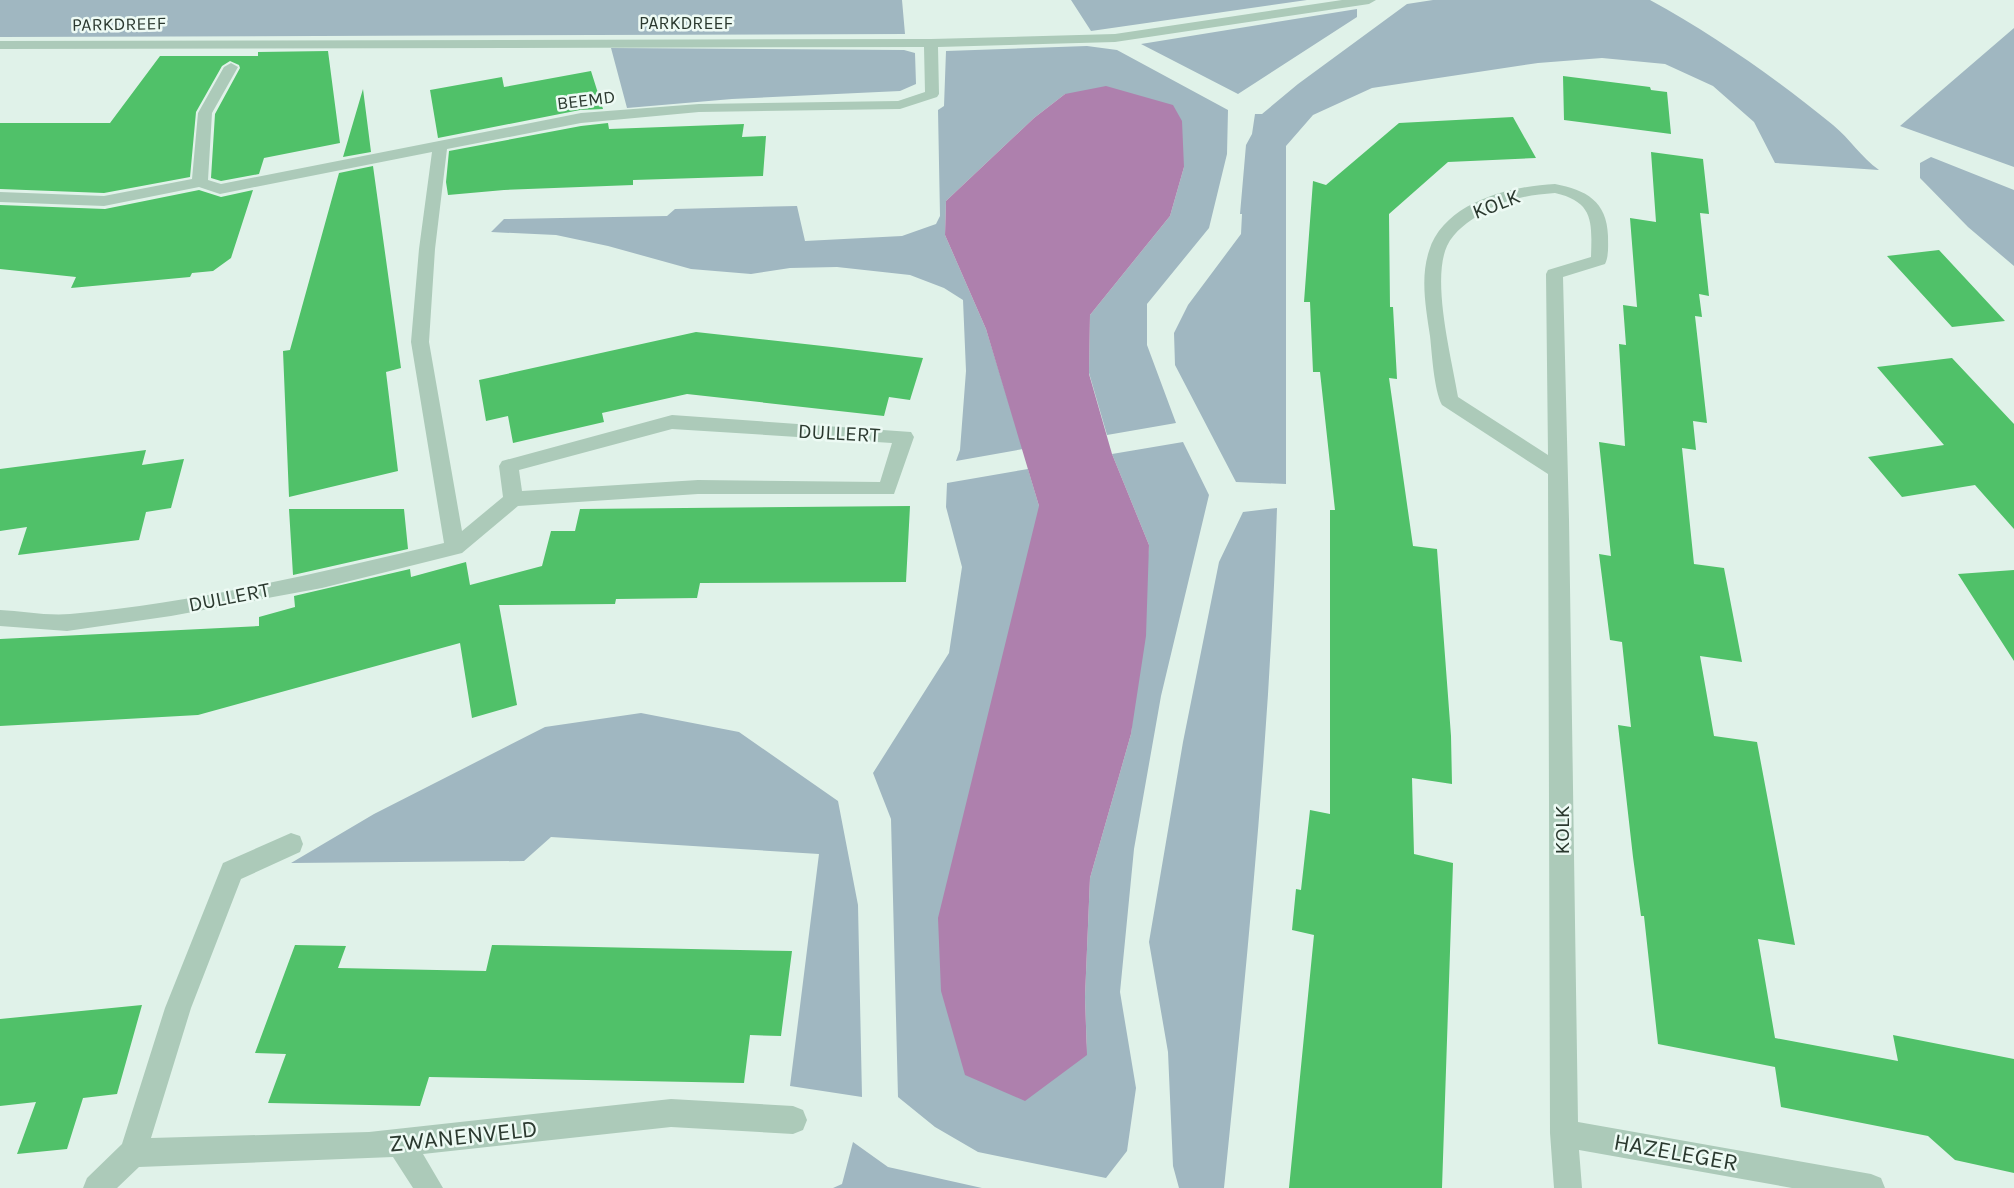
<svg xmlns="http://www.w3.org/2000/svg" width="2014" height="1188" viewBox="0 0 2014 1188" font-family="Karla,sans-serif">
<rect width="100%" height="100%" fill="#e0f2e9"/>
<path fill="#a0b7c1" d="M0,0h902l3,34 -905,3z
M1071,0h236l-216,31z
M1433,0h217c64,35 127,79 183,125 17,14 28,32 46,45l-104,-7 -21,-41 -41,-36 -48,-22 -63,-6 -64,5 -166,25 -59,27 -27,31v338l-50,-2 -61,-117 -1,-32 14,-28 53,-71 1,-20h-2l6,-69 6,-11 3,-20h7l36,-30 109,-80z
M1357,9v8l-119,77 -97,-50z
M2014,28v139l-114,-41z
M1087,46l30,4 111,60 -1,44 -18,74 -62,76v41l29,78 -69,12 -18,-62 1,-58 80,-99 14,-49 -119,-73 -31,24 -88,83 -1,34 41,94 37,120 -67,12 4,-11 6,-79 -3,-71 -19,-12 -34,-13 -73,-8 -47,1 -39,6 -60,-5 -83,-23 -52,-11 -65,-3 13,-13 163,-3 8,-7 122,-3 8,35 97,-5 34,-12 4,-8 -2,-106 6,-4 2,-55z
M611,48l293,2 11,3 1,31 -16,7 -168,8 -105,9z
M1931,157l83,33v76l-46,-39 -48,-49v-15z
M1183,442l26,53 -48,201 -27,153 -14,143 16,96 -9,63 -21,27 -128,-26 -43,-25 -37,-30 -7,-278 -18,-46 76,-120 13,-86 -16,-60 1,-24 81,-14 11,37 48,548 -2,-57 5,-119 41,-144 18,-189 -37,-91z
M1277,508c-7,227 -30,454 -53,680h-45l-6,-22 -5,-114 -19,-110 34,-200 36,-180 24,-50z
M641,713l98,19 99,69 20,104 4,192 -72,-11 29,-232 -268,-17 -27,24 -233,2 83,-49 171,-87z
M853,1142l35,25 94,21h-149l9,-4z"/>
<path fill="#ae80ad" d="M1106,86l67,19 9,16 2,46 -14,49 -80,99 -1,59 23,80 37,91 -3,91 -15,98 -41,144 -5,119 2,58 -62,46 -60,-26 -24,-84 -3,-73 101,-412 -53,-177 -41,-94 1,-34 88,-83 31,-24z"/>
<path fill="#50c169" d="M328,51l12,92 -76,15 -5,16 -38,7 -10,-3 4,-64 25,-46 -1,-3 -9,-4 -8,5 -26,46 -6,65 -86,16 -104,-4v-66h110l50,-67h98v-4z
M591,71l12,38 -23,1 -142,28 -8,-48 72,-13 2,10z
M1563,76l87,11 1,3 16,2 4,42 -107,-14z
M363,89l8,63 -28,5z
M1513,117l23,41 -88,4 -59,52 1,93h3l4,72 -8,-1 24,168 24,3 14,187 1,48 -40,-6 2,76 39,9 -11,325h-153l25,-253 -22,-5 4,-41 5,1 9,-80 20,4v-304h5l-15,-138h-7l-3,-70h-6l9,-121 13,4 73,-62z
M608,123l1,6 135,-5 -2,13 24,-1 -3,40 -130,4v5l-129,5 -56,5 -2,-13 3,-31 132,-25z
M1651,152l52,7 6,55 -9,-1 9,83 -10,-2 3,23 -7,-1 12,107 -14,-2 3,29 -14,-2 12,116 30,4 18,94 -42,-6 14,80 43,6 38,203 -37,-6 17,99 123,23 -5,-26 121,24v114l-59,-13 -27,-24 -147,-29 -6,-40 -117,-23 -14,-128h-3l-8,-59 -15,-132 13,2 -9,-85 -12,-2 -11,-86 12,2 -12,-114 26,4 -6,-102 7,1 -3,-40 14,2 -7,-89 26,4z
M373,166l28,202 -15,4 12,99 -109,26 -6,-146 7,-1 49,-177z
M199,190l22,7 32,-7 -22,68 -18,13 -21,2 -2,4 -119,11 5,-11 -76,-8v-64l105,4z
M1939,250l66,71 -53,6 -65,-71z
M696,332l136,15 91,11 -13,42 -21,-3 -5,19 -197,-22 -85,19 2,9 -91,21 -5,-27 -22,5 -7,-41z
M1952,358l62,66v105l-39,-44 -73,12 -34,-40 76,-12 -67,-78z
M146,450l-4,15 42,-6 -13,49 -25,4 -7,28 -121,15 9,-28 -27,4v-62z
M910,506l-4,76 -206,1 -3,15 -81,1 -1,5 -116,1 18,100 -45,13 -12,-75 -262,72 -198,11v-87l259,-13v-9l36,-10 -1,-11 116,-27 1,8 55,-15 4,23 72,-19 9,-35h24l5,-22z
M289,509h115l4,40 -115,26z
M2014,570v91l-56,-87z
M295,945l51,1 -8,22 148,3 6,-26 300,6 -11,85 -31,-1 -6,48 -315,-6 -9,29 -152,-3 18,-49 -31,-1z
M142,1005l-25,89 -34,4 -16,51 -50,5 19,-52 -36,4v-87z"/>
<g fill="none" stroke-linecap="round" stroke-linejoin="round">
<path fill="#accab9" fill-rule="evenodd" d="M1342,0h34l-7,4 -254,38 -177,5 1,47 -2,3 -37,12 -201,3 -118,11 -134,26 -12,100 -6,93 33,189 41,-34 -4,-31 3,-5 170,-46 239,17 3,5 -20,57h-196l-180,12 -56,47 -140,35 -151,28 -104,15 -67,-5v-16c22,1 47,6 70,4 125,-11 252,-42 374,-71l-33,-201 8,-93 13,-97 -212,42 -21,-7 -95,19 -104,-4v-10l104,4 88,-17 6,-66 26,-46 7,-4 7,4 -26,46 -4,67 13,4 360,-71 118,-9 199,-3 27,-9 -1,-45 -924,2v-8l931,-2 184,-5zM672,429l220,14 -12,39 -182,-2 -176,11 -3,-21z
M1555,184c31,6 52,17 53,52 0,9 1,20 -3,28l-42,13 6,243 9,602 293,52 10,4 4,10h-93l-213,-38 3,38h-28l-4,-55 -2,-659 -106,-69c-8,-15 -10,-51 -12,-69 -4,-27 -10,-58 -1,-85 15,-49 82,-65 126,-67zM1555,193c39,9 37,29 36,64l-43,13 -2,4 2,181 -90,-58c-6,-38 -27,-116 -11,-151 7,-15 22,-25 35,-33 23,-14 46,-18 73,-20z
M291,833l9,3 3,8 -3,8 -59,27 -50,129 -40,130 218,-6 302,-33 122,7 10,4 4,10 -4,10 -10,4 -122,-7 -248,27 20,34h-30l-20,-31 -254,10 -22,21h-34l4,-10 35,-34 43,-136 58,-145z"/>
</g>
<g text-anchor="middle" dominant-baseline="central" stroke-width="5" stroke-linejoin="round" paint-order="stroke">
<g font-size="18" fill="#2b392f" stroke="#edfaf4">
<text x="686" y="23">PARKDREEF</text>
<text transform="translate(119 24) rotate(-1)">PARKDREEF</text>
<text transform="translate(586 100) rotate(-7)">BEEMD</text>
</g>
<g font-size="21" fill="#2b392f" stroke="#edfaf4">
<text transform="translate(1496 204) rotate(-21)">KOLK</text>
<text transform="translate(839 433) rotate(3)">DULLERT</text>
<text transform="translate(229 597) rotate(-11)">DULLERT</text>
<text transform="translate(1562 830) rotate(-90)">KOLK</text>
</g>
<g font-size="24" fill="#2b392f" stroke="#edfaf4">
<text transform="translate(463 1136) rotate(-6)">ZWANENVELD</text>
<text transform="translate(1676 1152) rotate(10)">HAZELEGER</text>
</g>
</g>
</svg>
